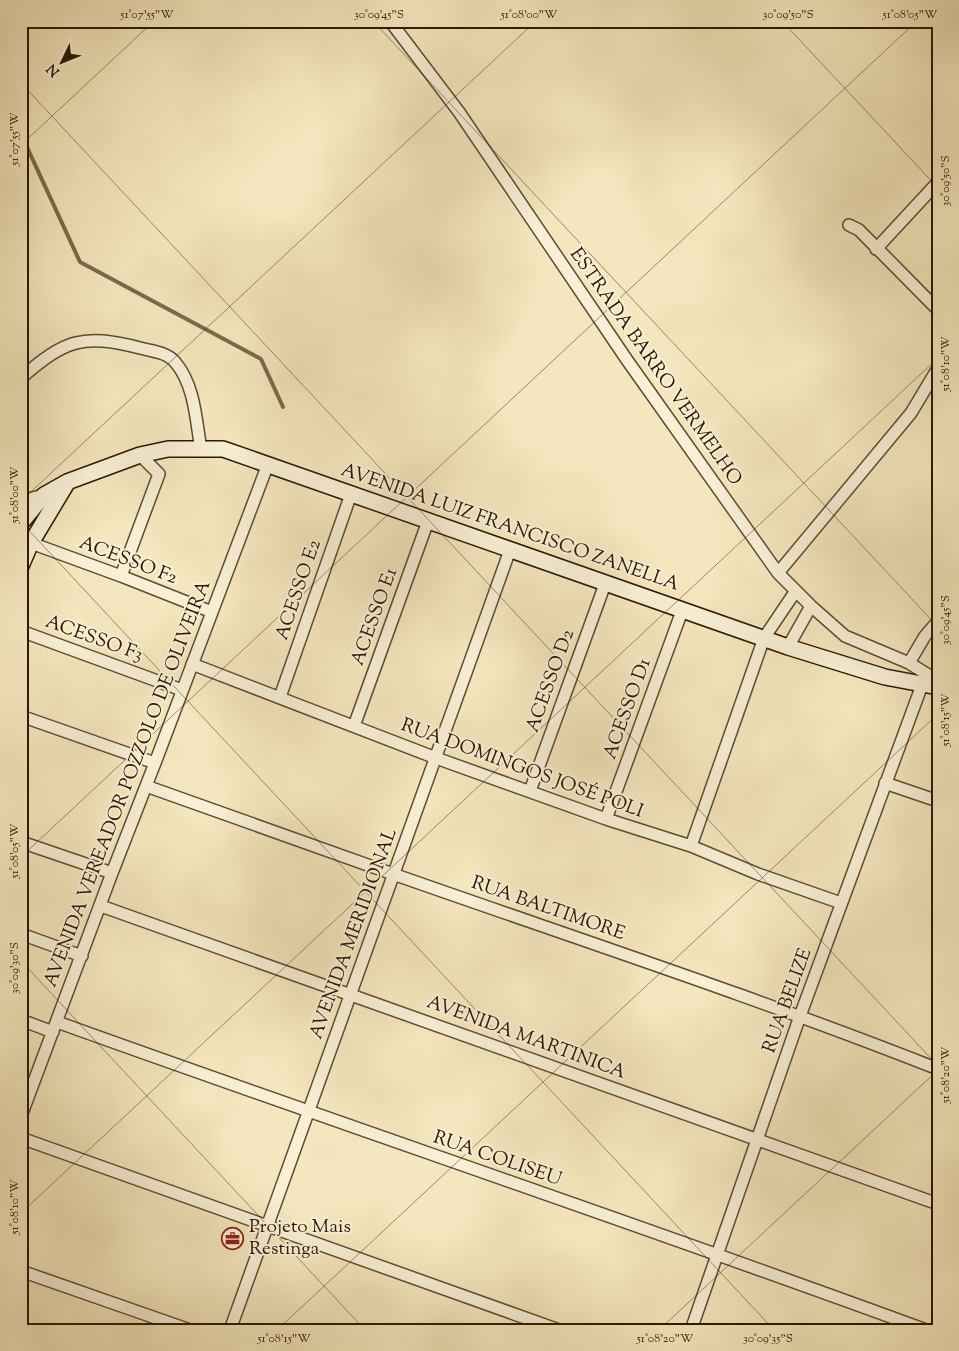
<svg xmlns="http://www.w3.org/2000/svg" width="959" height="1351" viewBox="0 0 959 1351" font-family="'Sorts Mill Goudy',serif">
<rect width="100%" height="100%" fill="#f4e6be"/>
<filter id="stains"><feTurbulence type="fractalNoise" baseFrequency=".004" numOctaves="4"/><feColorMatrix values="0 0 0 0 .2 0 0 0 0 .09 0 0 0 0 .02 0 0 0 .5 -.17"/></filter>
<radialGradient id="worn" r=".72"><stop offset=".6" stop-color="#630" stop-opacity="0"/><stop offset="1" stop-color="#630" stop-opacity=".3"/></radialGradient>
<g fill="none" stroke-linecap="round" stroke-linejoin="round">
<path stroke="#7b6a4c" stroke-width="4" d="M21,140l5,5 54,117 181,97 22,48"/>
<defs>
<path id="street" d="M390,21l69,91 168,248 151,213 33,33 34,30 64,27 29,18
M849,225l10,5 79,80
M876,249l62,-67
M21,378c44,-38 61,-45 119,-30 11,3 27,4 35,14 20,23 21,59 26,88
M21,501l23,-6 1,1
M31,543l90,33 91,36
M778,573l133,-160 27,-45
M121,576l38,-102 -19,-19
M21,631l161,59
M788,647l23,-41
M909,663l16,-27 13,-15
M192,664l244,94 170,61 85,27 67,28 83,29
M280,697l71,-203
M21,716l134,47
M354,726l74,-205
M885,783l53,18
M146,786c82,29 164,59 247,88 182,64 365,124 545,195
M530,791l75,-207
M606,819l76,-208
M21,842l91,31
M691,846l73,-208 31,-46
M101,906l837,298
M21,934l61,22
M21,1020l32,12
M57,1022c289,104 581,202 869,308
M21,1116l91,-243 43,-110 113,-299
M21,1138l538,192
M21,1271l169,59
M230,1330l280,-780
M691,1330l109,-314 122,-331"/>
<path id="secondary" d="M21,523l23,-28 23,-13 73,-27 28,-6h55l565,198 97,30 53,10
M21,566l10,-23 36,-60"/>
</defs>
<use href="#street" stroke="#5d4c31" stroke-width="14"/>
<use href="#secondary" stroke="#2b1802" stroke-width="18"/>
<use href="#street" stroke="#f8efd5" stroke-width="11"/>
<use href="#secondary" stroke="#f8efd5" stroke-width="15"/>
</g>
<path fill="none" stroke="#2b1802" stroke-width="1" stroke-opacity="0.45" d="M373,21l565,606M782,21l156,167M21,83l917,983M21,145l133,-124M21,501l515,-480M21,522l753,808M21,857l896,-836M21,961l344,369M21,1213l917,-855M277,1330l661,-616M659,1330l279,-260"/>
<defs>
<symbol id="office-ring" viewBox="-11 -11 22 22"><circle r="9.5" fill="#f8efd5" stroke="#8f2418" stroke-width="1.5"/><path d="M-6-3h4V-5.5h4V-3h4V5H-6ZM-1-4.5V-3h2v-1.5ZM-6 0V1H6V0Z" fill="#8f2418"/></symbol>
</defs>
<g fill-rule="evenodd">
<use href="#office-ring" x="220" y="1226" width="25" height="25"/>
</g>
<g text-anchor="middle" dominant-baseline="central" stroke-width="4" stroke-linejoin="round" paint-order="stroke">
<g font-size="19" fill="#2b1802" stroke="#f8efd5">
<text transform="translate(655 367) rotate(55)">ESTRADA BARRO VERMELHO</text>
<text transform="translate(510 528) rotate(19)">AVENIDA LUIZ FRANCISCO ZANELLA</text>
<text transform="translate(128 561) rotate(21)">ACESSO F2</text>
<text transform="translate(299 590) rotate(-71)">ACESSO E2</text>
<text transform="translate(375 617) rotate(-70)">ACESSO E1</text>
<text transform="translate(94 639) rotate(20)">ACESSO F3</text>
<text transform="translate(551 681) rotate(-70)">ACESSO D2</text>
<text transform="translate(628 709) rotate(-70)">ACESSO D1</text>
<text transform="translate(522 769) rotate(20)">RUA DOMINGOS JOSÉ POLI</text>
<text transform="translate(128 784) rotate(-69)">AVENIDA VEREADOR POZZOLO DE OLIVEIRA</text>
<text transform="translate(548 909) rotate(19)">RUA BALTIMORE</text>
<text transform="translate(354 934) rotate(-70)">AVENIDA MERIDIONAL</text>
<text transform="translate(788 1001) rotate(-70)">RUA BELIZE</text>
<text transform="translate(526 1038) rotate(20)">AVENIDA MARTINICA</text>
<text transform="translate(497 1159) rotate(19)">RUA COLISEU</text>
</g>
<g font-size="19" fill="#2b1802" stroke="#f8efd5" text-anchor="start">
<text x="249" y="1227">Projeto Mais<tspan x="249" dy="22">Restinga</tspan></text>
</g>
</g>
<rect width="959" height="1351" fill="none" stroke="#f4e6be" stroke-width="55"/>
<g transform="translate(62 62) rotate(227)" stroke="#f8efd5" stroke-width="4" paint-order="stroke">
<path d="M0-4L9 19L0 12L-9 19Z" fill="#2b1802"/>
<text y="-8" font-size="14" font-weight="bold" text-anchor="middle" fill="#2b1802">N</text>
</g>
<rect x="28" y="28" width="904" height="1296" fill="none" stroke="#2b1802" stroke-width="2"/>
<g font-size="12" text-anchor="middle" fill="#2b1802">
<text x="147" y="18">51°07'55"W</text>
<text x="379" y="18">30°09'45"S</text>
<text x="529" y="18">51°08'00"W</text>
<text x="788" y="18">30°09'50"S</text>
<text x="910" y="18">51°08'05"W</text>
<text transform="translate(14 139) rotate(-90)" y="4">51°07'55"W</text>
<text transform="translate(945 181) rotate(-90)" y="4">30°09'50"S</text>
<text transform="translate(945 364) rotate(-90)" y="4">51°08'10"W</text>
<text transform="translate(14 495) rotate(-90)" y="4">51°08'00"W</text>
<text transform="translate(945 620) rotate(-90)" y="4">30°09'45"S</text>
<text transform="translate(945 720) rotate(-90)" y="4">51°08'15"W</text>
<text transform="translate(14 851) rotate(-90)" y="4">51°08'05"W</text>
<text transform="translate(14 968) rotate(-90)" y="4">30°09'30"S</text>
<text transform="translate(945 1075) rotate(-90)" y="4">51°08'20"W</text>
<text transform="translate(14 1207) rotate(-90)" y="4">51°08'10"W</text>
<text x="284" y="1342">51°08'15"W</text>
<text x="665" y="1342">51°08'20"W</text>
<text x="768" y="1342">30°09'35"S</text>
</g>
<rect width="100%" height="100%" filter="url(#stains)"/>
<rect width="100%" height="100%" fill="url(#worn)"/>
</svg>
